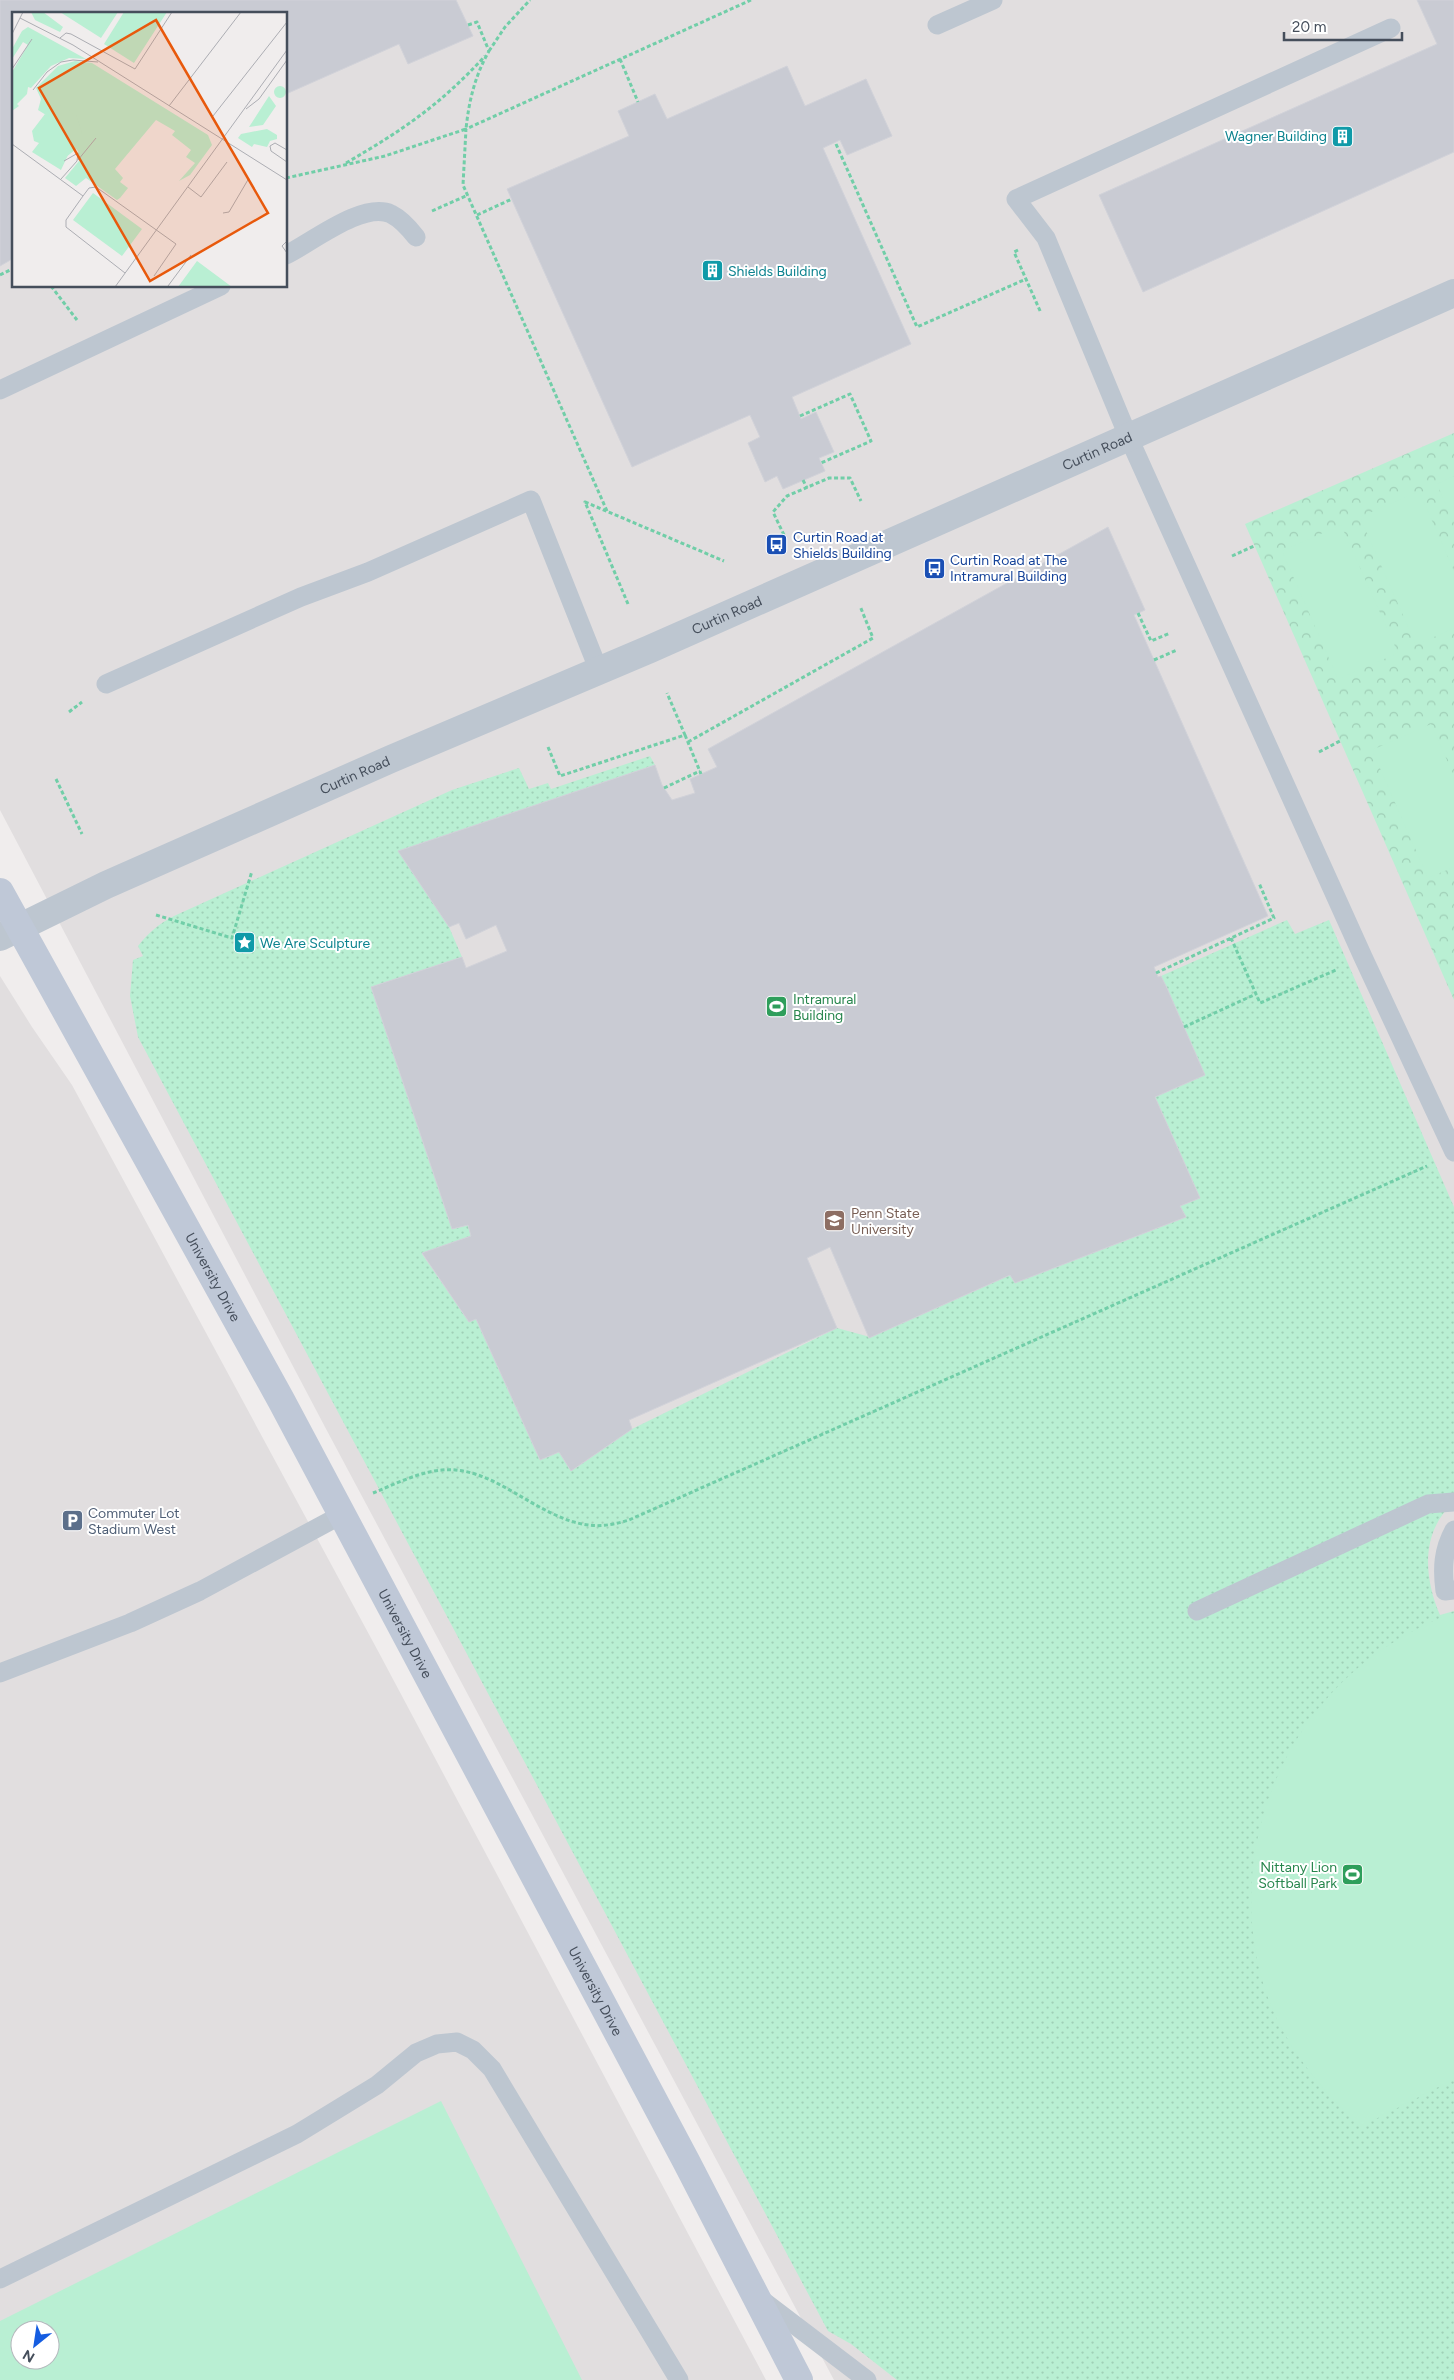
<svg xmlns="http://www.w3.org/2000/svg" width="1454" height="2380" viewBox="0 0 1454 2380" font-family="Figtree,sans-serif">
<defs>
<pattern id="grass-dots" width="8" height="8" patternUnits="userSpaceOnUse" patternTransform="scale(1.25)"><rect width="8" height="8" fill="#b9efd3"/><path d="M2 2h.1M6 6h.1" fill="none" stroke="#a0cfb7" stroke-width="1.8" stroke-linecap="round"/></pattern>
<pattern id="forest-crowns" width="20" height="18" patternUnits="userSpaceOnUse" patternTransform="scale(1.25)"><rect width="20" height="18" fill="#b9efd3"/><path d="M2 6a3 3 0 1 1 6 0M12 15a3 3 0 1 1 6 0" fill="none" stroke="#a0cfb7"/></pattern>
</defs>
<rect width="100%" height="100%" fill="#f0eded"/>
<path fill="#e1dedf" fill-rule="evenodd" d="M0,0h1454v2380h-620l-509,-953 -325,-617zM14,14h272v272h-272z
M0,976l32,51 40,58 306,566 388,729h-766zM20,2330h30v30h-30z"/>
<path fill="url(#grass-dots)" d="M650,756l5,9 -256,86 50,76 13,30 -91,30 81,242 16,-4 3,11 -49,18 47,68 7,-3 64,141 19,-8 12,19 61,-42 205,-101 33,9 140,-62 5,7 171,-65 -6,-11 20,-8 -45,-101 6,-121 126,-56 8,14 34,-14 125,287v295c-34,30 -30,76 -14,113l14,-4v769h-557l-46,-36 -23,-13 -690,-1294 -8,-41 3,-36 10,-4 -5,-10c11,-14 21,-22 36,-30l278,-126 67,-22 10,21 19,-6 3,6z"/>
<path fill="url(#forest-crowns)" d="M1454,433v567l-209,-476z"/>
<path fill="#b9efd3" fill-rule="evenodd" d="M1454,476v47l-17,-39z
M1419,491l35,80v57l-38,17 -56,-128z
M1341,525l57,128 -60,26 -56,-128z
M1431,724l23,52v91l-26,11 -56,-128z
M1454,1613v466l-94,48c-39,-38 -75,-80 -93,-132 -46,-132 11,-286 132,-356 17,-10 36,-20 55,-26z
M441,2101l141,279h-582v-59zM20,2330h30v30h-30z"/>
<path fill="#c9cbd3" stroke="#d1d2d9" d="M0,0h456l17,36 -65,28 -9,-20 -113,50v-80h-272v244l-14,8z
M1417,0h37v152l-311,140 -44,-97 338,-151z
M787,66l18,40 61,-27 26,57 -45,19 -7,-15 -17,8 88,196 -119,53 9,22 15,-7 18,40 -15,6 6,13 -42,18 -6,-13 -12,6 -17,-39 12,-6 -10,-22 -118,52 -125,-278 122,-53 -11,-25 37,-17 12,25z
M1108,527l37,83 -11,5 134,301 -114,51 4,10 3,-1 6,12 38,87 -50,22 45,101 -20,8 6,11 -171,66 -5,-8 -141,63 -39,-91 -23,11 30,70 -208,92 3,9 -61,42 -12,-19 -19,8 -64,-141 -7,3 -47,-69 49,-17 -3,-11 -16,4 -81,-242 91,-30 4,11 41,-17 -11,-26 -30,14 -7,-16 -10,4 -51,-76 257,-86 7,20 10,15 23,-7 -5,-14 27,-12 -9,-18z"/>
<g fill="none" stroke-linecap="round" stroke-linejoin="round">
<path stroke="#71cea8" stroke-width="3" stroke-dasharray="4 2.5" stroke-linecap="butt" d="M489,51l16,-24 25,-27
M620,59l18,43
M836,144l81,183 109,-48
M346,163c57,-33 94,-58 139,-107
M286,178l99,-22 81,-27c3,-29 9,-53 23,-78l-12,-29 -9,3
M432,211l36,-16
M477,215l35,-16
M1018,250l-4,2 27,61
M0,275l14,-7
M51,286l26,34
M800,416l50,-22 21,47 -50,22
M803,480l4,8
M607,511l-144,-326 3,-56 285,-129
M784,535l-11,-23 14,-16 42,-18h21l11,23
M1232,556l22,-10
M628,604l-43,-102 139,59
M1138,613l13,28 19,-8
M1154,660l23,-10
M69,712l13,-10
M685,735l16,39
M688,742l185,-104 -13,-32
M548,747l12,29 125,-41 -18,-42
M1319,752l21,-11
M56,779l26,55
M664,788l36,-17
M156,915l76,23 20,-67
M1231,938l29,65 76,-33
M1156,973l118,-55 -15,-35
M1184,1027l72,-33
M373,1493c22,-9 46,-21 69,-23 52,-5 94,48 146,55 14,2 28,-1 41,-5l798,-354"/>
<path stroke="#bdc6d0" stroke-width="19" d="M937,25l56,-25
M1391,28l-375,171 30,39 82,198 235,521 91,195
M286,255c25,-12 77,-54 105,-41 10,5 18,14 25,23
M0,390l221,-104
M106,684l195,-87 67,-25 163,-72 68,171
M1454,1530c-11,20 -12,38 -9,61l9,-1
M1197,1611l231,-107 26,-2
M0,1673l130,-50 70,-32 141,-76
M0,2279l297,-145 80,-49 39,-32 21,-9 20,-2 16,8 19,19 187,311
M762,2300l105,80"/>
<path stroke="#bdc6d0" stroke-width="28" id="s1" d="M0,937l106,-52 285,-126 259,-110 804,-356"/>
<path stroke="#bfc8d7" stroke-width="28" id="s2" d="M0,892l281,508 405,761 113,219"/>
</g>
<defs>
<symbol id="building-square" viewBox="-11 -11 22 22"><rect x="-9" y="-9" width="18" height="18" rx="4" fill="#0f9aa8" stroke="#fff"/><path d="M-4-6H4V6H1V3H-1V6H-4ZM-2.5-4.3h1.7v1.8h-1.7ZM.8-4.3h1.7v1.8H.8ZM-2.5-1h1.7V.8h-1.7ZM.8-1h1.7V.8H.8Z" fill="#fff"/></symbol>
<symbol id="bus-square" viewBox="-11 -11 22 22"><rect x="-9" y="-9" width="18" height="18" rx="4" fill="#1a4fb4" stroke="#fff"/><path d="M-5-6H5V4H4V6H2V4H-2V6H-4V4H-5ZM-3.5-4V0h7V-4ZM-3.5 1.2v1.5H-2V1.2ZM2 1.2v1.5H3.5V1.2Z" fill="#fff"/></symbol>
<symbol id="sight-square" viewBox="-11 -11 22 22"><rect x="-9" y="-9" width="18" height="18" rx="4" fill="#0f9aa8" stroke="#fff"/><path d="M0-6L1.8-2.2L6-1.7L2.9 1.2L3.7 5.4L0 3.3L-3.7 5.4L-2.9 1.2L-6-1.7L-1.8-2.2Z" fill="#fff"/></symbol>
<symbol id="stadium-square" viewBox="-11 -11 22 22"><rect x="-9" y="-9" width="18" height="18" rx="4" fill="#2e9e5b" stroke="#fff"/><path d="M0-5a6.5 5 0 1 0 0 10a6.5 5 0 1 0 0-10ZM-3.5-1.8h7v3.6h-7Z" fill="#fff"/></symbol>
<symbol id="university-square" viewBox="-11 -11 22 22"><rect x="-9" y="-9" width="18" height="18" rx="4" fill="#8d6e63" stroke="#fff"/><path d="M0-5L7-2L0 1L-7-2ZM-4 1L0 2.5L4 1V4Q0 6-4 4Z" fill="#fff"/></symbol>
<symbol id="parking-square" viewBox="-11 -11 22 22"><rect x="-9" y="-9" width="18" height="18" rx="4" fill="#5c6f8a" stroke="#fff"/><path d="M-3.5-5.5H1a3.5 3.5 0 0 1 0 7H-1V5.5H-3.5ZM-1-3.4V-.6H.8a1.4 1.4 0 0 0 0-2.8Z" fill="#fff"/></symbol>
</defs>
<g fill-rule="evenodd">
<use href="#building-square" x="1330" y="124" width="25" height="25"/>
<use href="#building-square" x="700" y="258" width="25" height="25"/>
<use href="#bus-square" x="764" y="532" width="25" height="25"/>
<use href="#bus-square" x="922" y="556" width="25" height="25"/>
<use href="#sight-square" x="232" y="930" width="25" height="25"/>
<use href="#stadium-square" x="764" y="994" width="25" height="25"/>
<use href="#university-square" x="822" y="1208" width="25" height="25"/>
<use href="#parking-square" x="60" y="1508" width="25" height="25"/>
<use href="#stadium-square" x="1340" y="1862" width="25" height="25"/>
</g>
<g text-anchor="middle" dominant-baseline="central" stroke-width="4" stroke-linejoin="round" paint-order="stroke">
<g font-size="14" fill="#0d838f" stroke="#fff" text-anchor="start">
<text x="1327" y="136" text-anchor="end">Wagner Building</text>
<text x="728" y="271">Shields Building</text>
<text x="260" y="943">We Are Sculpture</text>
</g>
<g font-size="14" fill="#454e5b" stroke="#fff">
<text stroke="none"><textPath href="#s1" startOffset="1200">Curtin Road</textPath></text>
<text stroke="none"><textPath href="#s1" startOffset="795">Curtin Road</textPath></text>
<text stroke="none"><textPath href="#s1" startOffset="390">Curtin Road</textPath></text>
<text stroke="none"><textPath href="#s2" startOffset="440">University Drive</textPath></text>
<text stroke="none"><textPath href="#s2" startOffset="845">University Drive</textPath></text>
<text stroke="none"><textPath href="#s2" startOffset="1250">University Drive</textPath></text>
</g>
<g font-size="14" fill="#164399" stroke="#fff" text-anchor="start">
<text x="793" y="537">Curtin Road at<tspan x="793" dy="16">Shields Building</tspan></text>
<text x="950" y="560">Curtin Road at The<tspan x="950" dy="16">Intramural Building</tspan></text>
</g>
<g font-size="14" fill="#27864d" stroke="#fff" text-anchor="start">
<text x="793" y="999">Intramural<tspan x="793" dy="16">Building</tspan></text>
<text x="1337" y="1867" text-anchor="end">Nittany Lion<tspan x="1337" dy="16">Softball Park</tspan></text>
</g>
<g font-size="14" fill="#785e54" stroke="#fff" text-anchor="start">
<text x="851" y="1213">Penn State<tspan x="851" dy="16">University</tspan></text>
</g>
<g font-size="14" fill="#4e5e75" stroke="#fff" text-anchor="start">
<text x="88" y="1513">Commuter Lot<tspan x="88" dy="16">Stadium West</tspan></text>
</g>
</g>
<g transform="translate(12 12)">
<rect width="275" height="275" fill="#f0eded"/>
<path d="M19,0h12l20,15 -3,5 -25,-12zM63,49l17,2 116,72 4,10 -22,30 -11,6 16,-18 -9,-6 5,-7 -19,-15 3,-4 -19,-11 -41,49 8,9 -3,4 8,6 -8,10 -3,2 -31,-22 -10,8 -11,-8 14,-17 -1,-10 -2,-2 -11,9 -19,-43 -8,-5 3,-11 -5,-11 22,-22zM262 80a6 6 0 1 1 12 0a6 6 0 1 1-12 0ZM257,84l7,10 -13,19 -14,2zM255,117l10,6v4l-7,2 -3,6 -13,-3 -2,3 -14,-9 3,-4z" fill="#b9efd3"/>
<path d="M16,15l58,32 -17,-1 -18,8 -20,22 -3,-1 -1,7 -10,10 2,2 -7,5v-39l16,-27 -5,-3 -11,17v-10l10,-18zM81,181l49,36 -20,27 -49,-36z" fill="#b9efd3"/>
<path d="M48,0h58l-17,26zM112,0h43l-33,51 -30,-19zM46,92l18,11 6,17 -4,13 -10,10 -7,15 -29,-18 7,-9 -5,-2 -2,-10 13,-17 5,3zM185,249l35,26h-54z" fill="#b9efd3"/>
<path fill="none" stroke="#acadb3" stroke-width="1" d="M8,6l53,27 214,135M0,22l11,-22M48,26l6,-5 5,1 64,35 37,-57M0,57l20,-30M21,78l14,-18 14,-10 12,-2 25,2M157,94l72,-94M234,97l13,-10 28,-39M201,104l74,-94M0,132l71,52 -17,24v7l59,46M275,138l-12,-7 -5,3 1,5 16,11M66,148l18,-22M49,167l16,-18 1,-8 -14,8M176,175l13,10 26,-35M71,184l6,-8 7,-1 80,57 -22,32M211,201l6,-1 20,-34M275,229l-5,5 5,7M156,274l23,-31M103,275l172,-237"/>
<path fill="#e8590c" fill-opacity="0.15" stroke="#e8590c" stroke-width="2.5" d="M144,8l112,193 -118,68 -111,-193z"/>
<rect width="275" height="275" fill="none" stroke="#454e5b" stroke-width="2.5"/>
</g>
<g transform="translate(35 2345) rotate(210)"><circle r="24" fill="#ffffff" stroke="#b5b8bd"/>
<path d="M0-4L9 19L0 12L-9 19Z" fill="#155de1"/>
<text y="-8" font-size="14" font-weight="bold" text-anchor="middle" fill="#454e5b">N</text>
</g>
<path d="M1284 32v8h118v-8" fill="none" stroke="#454e5b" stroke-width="2.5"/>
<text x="1292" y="32" font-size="15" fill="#454e5b" stroke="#ffffff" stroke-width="4" paint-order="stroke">20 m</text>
</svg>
